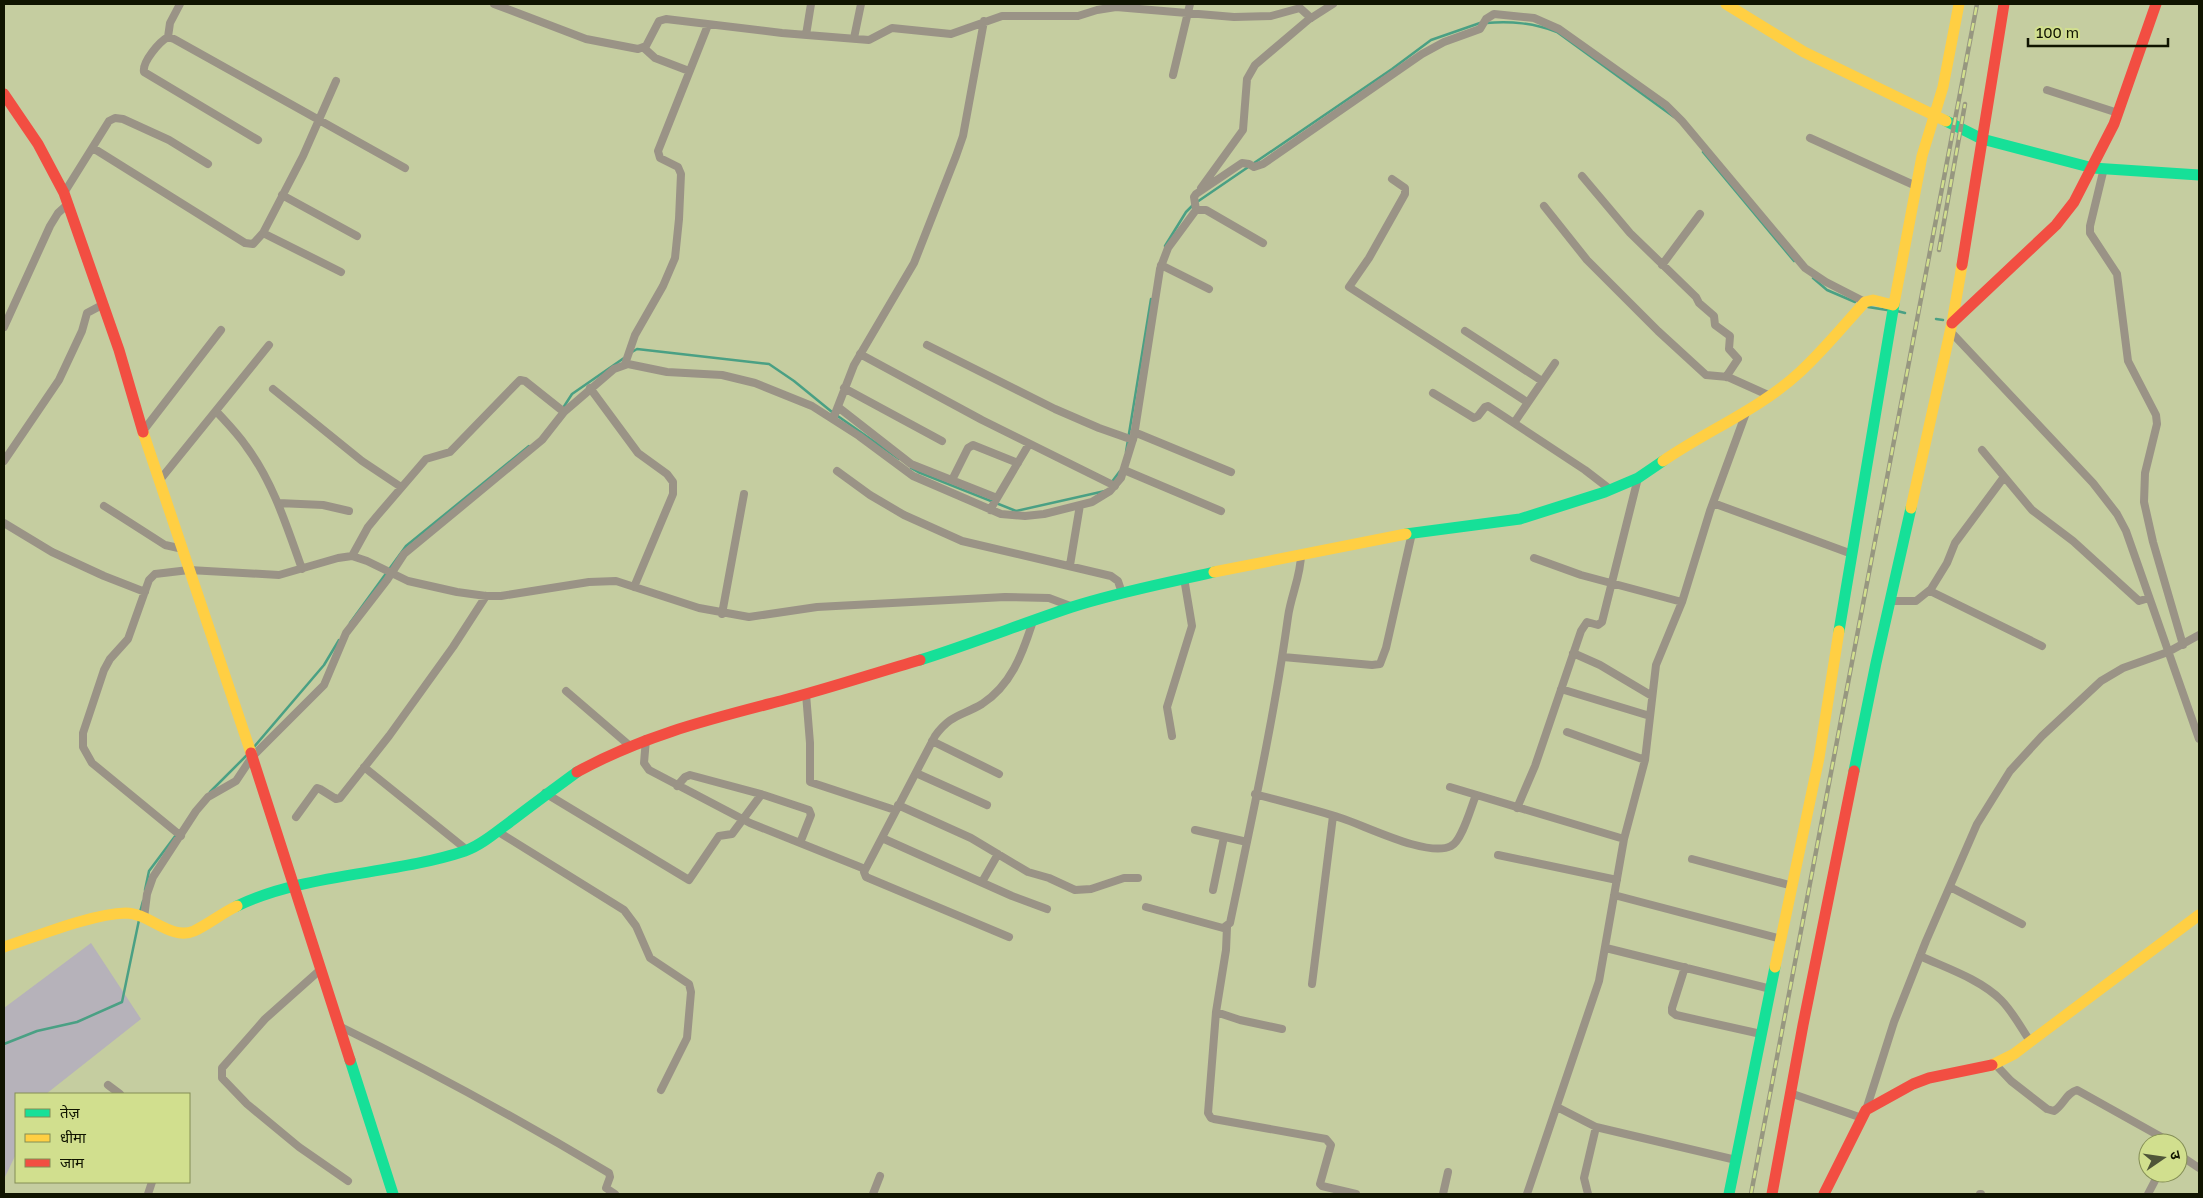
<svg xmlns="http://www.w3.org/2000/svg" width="2203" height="1198" viewBox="0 0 2203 1198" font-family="'Golos Text','Noto Sans Devanagari',sans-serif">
<rect width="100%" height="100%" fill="#c5cda0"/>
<path fill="#b6b2ba" d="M91,943l50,76 -95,75h-30v60l-12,25v-171z"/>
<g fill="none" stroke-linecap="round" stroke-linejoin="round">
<path stroke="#4aa084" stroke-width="2.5" d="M1486,23c26,-2 47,0 71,9l117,85
M1703,152l91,109
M1197,202l195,-133 39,-29 49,-17
M1165,246l21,-34 7,-7
M1813,278l14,12 28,12
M1868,307l19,3
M1897,311l8,2
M1936,319l7,1
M632,352l5,-3 132,15 25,17 38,31 67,47
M563,408l9,-14 52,-36
M1126,452l25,-153
M911,468l7,4 98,39 89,-20
M1111,483l9,-12
M350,623l56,-77 123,-100
M254,747l70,-82 15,-25
M210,792l37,-37
M145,890l4,-19 27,-36
M140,912l3,-11
M4,1044l33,-13 40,-9 45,-20 17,-82"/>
<path stroke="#9a9386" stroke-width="8" d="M494,4l92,35 52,10 8,-3 13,-25 7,-2 116,14 87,7 23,-12 59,6 51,-18h76l19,-6 19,-3 118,10 37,-1 29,-8 11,10
M806,35l5,-31
M168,37l2,-14 10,-19
M854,38l7,-34
M644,48l11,10 34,13
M1173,75l17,-71
M2047,90l71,23
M1810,138l106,48
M258,140l-114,-68c-2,-10 15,-30 24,-35l6,2 231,129
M93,148l152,95 8,1 10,-11 40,-77 33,-75
M2104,168l-14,58v7l27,41 11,87 28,54 1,9 -12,49 -1,29 9,40 30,103
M1582,176l48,57 66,64 3,6 15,13 1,9 15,11 -1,13 9,10 -12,18
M1392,179l13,9v6l-36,64 -20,29 178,115
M1201,188l42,-58 4,-51 8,-14 53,-45 25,-16
M64,193l45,-72 6,-3 8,1 46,21 39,24
M282,195l75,41
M1544,206l43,54 71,71 48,44 22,2 40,18
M1196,210h10l57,33
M263,233l78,39
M1161,265l48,24
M1662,265l38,-51
M4,327l46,-101 8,-13 10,-9
M1465,331l77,50
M1950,331l143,152 24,31 9,17 73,208
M927,345l128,64 44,19 34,12
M860,354l122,66 133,66
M625,364l10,-29 28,-49 12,-28 4,-39 2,-45 -3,-7 -18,-9 -2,-7 50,-126
M590,388l48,65 29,21 6,8v12l-39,93
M844,388l98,53
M273,389l89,72 39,26
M1433,393l41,25 4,-2 7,-9 3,-1 97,64 26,20
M838,407l73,57 86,34
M216,411c10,11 21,22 30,35 27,36 41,81 56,123
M833,419l21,-54 60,-102 42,-107 7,-20 21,-115
M1514,423l41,-60
M143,431l78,-101
M1134,432l97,40
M1982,450l50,60 41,31 66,60 10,-3
M4,461l55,-81 23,-49 5,-18 15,-8
M1124,470l97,41
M837,471l33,24 34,20 58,26 149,35 7,5 4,12
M952,480l16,-32 5,-3 45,18
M159,481l110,-136
M278,503l45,2 26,6
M1713,503l139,51
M104,506l61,39 18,4
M990,510l39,-66
M4,523l48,29 52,24 41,16
M352,556l16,-29 9,-11 49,-57 24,-7 70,-72 5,1 39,31
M1534,558l47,17 101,27
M1070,565l10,-60
M1930,591l112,55
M1891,601h25l15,-12 16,-26 8,-20 49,-66
M722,614l22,-120
M1573,653l27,12 52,31
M1283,657l89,8 8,-1 6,-16 26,-115
M1561,689l89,27
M566,691l64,55
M806,694l4,49v39l85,28
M1567,732l78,28
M1172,736l-5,-29 25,-81 -8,-48
M646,739l-2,24 5,7 101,53 115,46
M932,741l67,33
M364,767l103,83
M916,773l71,32
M677,786l8,-9 5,-2 74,20 45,15 2,5 -11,28
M1450,787l174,52
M545,793l144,87 30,-44 13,-2 29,-39
M1255,794c29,8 58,15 86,24 23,7 87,40 110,28 11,-5 20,-39 25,-51
M898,805l73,33 57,34 21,6 26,12 16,-1 33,-11h14
M1517,808l18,-42 46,-135 6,-9 11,3 4,-3 36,-144
M296,817l21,-29 3,1 16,10 4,-1 49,-62 64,-89 33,-51
M1195,830l52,12
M497,831l127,79 12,16 14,32 39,26 2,8 -4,46 -26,52
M181,836l-89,-73 -9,-16v-14l21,-63 6,-11 18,-20 21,-59 6,-6 34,-4 90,5 59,-17 14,-2 15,5 41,20 49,11 29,4h15l88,-14 27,-1 83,27 50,9 68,-10 188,-10 44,1 24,9
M882,838l130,58 35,13
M1498,855l119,25
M1692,859l101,27
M982,882l16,-28
M1950,887l72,37
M1213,890l11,-53
M1614,895l167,44
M1146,907l77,21 7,-5c21,-101 44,-204 58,-306 3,-22 13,-41 13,-63
M144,918l3,-24 6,-17 43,-66 12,-14 28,-16 16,-24 72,-72 22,-52 41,-53 17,-26 138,-114 22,-28 50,-43 14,-5 39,8 55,3 33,8 57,23 47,30 54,40 88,38 24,2 19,-2 48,-12 18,-11 11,-13 13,-42 26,-167 8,-21 28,-38 -2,-13 2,-3 46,-31 7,1 5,3 9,-3 159,-110 22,-12 36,-13 6,-10 8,-5 40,4 25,11 107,76 16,16 123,147 21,14 39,20
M1227,927l-1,23 -10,62 -8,101 3,5 3,1 112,20 5,6 -11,39 2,2 34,8
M1009,937l-143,-60 -2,-5 71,-136c16,-22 27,-20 47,-32 29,-19 40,-49 50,-80
M1606,948l165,41
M1920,956c26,12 60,23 81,44 12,12 20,28 29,41
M1685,967l-13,41v4l4,3 85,19
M320,970l-55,49 -43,49v10l25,26 52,43 49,34
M1312,984l21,-168
M1216,1012l24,8 42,9
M339,1026c92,45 181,94 270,147l1,4 -4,11 9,6
M1995,1064l16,17 36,28 7,2c9,-5 12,-18 23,-21l95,53
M108,1085l12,9
M1790,1093l72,25
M1557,1107l39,20 140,33
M1866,1110l28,-88 32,-81 51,-117 33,-53 32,-35 59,-55 22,-13 45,-16 31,-17
M2178,1154l21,14
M148,1194l4,-12
M873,1194l7,-18
M1443,1194l5,-22
M1527,1194l72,-213 25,-142 21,-79 11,-95 26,-63 28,-91 37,-101
M1588,1194l-4,-16 12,-51
M1980,1194h1
M2148,1194l11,-21"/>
<path stroke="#16e098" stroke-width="11" d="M1946,121l36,18 111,29 106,7
M1406,534l114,-15 85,-27 33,-14 25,-17
M1839,631l55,-327
M920,660c51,-16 101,-36 152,-53 46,-15 95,-24 142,-35
M1854,771l22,-108 35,-155
M237,906c68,-33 156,-31 228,-55 17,-6 31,-19 45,-29 22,-17 44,-33 67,-50
M350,1060l43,134
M1729,1194l46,-227"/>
<path stroke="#ffcf43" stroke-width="11" d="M1726,4l78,48 142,69
M1894,304l28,-148 21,-69 16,-83
M143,432l108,321
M1663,461c45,-31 97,-52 137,-89 23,-21 44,-47 65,-70l8,-2 20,5
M1911,508l41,-185 10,-58
M1214,572l192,-38
M4,947c34,-11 87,-33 122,-34 23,0 45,28 68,18 15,-7 28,-18 43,-25
M1775,967l44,-209 20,-127
M1992,1065l22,-11 185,-139"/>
<path stroke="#f24e42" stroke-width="11" d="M4,94l34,50 26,49 55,157 24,82
M1962,265l42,-261
M1952,323l104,-98 18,-23 40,-78 42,-120
M251,753l99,307
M577,772c67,-37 134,-53 207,-72 46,-12 91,-27 136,-40
M1772,1194l31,-169 51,-254
M1824,1194l42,-84 47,-26 16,-6 63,-13"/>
<defs>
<path id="rail" d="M1939,250l26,-146
M1751,1194l226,-1190"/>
</defs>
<use href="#rail" stroke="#979780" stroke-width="4.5"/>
<use href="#rail" stroke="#d1df8e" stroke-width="2.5" stroke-dasharray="8" stroke-linecap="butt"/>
</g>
<rect width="2203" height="1198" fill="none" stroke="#101400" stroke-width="10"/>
<rect x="15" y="1093" width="175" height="90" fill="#d1df8e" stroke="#848e55"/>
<rect x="25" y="1109" width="25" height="8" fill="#16e098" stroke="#848e55"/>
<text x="60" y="1118" font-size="15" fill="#101400">तेज़</text>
<rect x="25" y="1134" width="25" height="8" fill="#ffcf43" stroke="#848e55"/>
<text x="60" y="1143" font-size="15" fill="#101400">धीमा</text>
<rect x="25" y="1159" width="25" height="8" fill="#f24e42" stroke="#848e55"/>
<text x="60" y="1168" font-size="15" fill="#101400">जाम</text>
<g transform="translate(2163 1158) rotate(77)"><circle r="24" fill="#d1df8e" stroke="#848e55"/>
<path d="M0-4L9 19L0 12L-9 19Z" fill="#4f5538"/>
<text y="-8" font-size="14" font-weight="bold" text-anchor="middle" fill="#101400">उ</text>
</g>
<path d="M2028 38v8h140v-8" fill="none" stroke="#101400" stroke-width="2.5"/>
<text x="2036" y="38" font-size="15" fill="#101400" stroke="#d1df8e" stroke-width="4" paint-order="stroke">100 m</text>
</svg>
